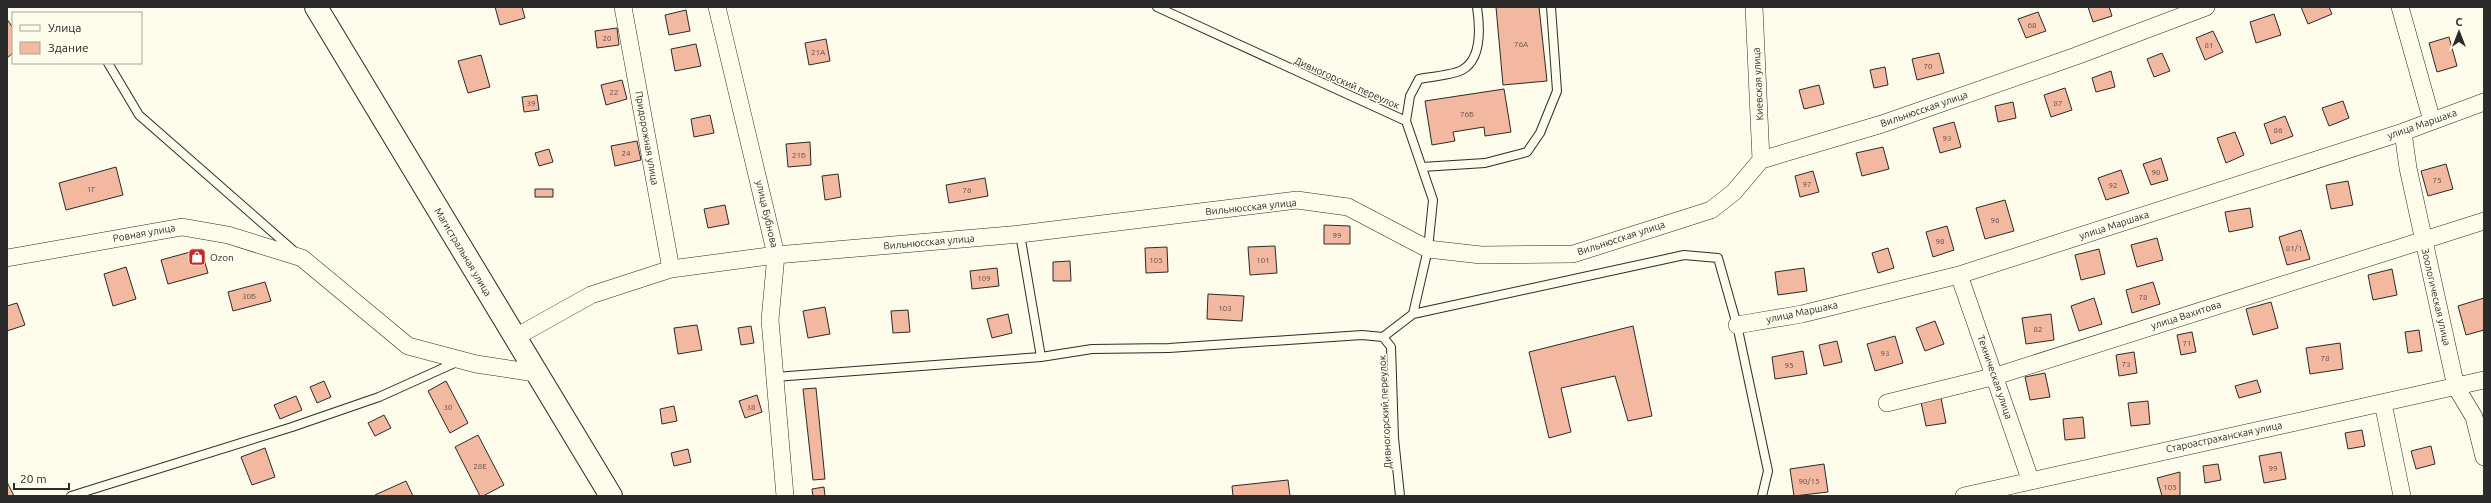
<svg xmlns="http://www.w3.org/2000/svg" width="2491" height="503" viewBox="0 0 2491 503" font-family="Ubuntu,sans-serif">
<rect width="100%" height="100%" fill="#fdfbea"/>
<path fill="#f2b8a0" stroke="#2b2b2b" d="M495,7h27l3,11 -25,7z
M1496,7h43l8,74 -44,4z
M2088,7h21l3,9 -19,6z
M2301,7h28l3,7 -24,10z
M686,10l4,21 -21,4 -4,-20z
M2038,12l8,19 -20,7 -8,-19z
M2274,14l7,21 -25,8 -6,-21z
M7,19l6,9v25l-6,5z
M617,28l2,17 -22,3 -2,-17z
M2213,31l10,21 -18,8 -9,-22z
M2449,37l8,29 -20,6 -8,-29z
M826,39l4,22 -21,4 -4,-22z
M696,44l5,22 -26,5 -4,-22z
M1939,53l5,20 -27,7 -5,-21z
M2162,53l8,18 -16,6 -7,-18z
M481,55l9,32 -22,6 -10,-32z
M1885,67l3,18 -14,3 -4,-18z
M2111,71l4,16 -19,5 -4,-14z
M622,80l5,19 -21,6 -5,-20z
M1819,85l5,19 -20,5 -5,-19z
M2065,88l7,22 -21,7 -7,-22z
M1504,89l7,43 -26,4 -1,-9 -31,5 2,9 -23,4 -7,-44z
M537,95l2,15 -15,2 -2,-15z
M2343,101l6,17 -20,8 -7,-18z
M2013,102l3,16 -18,4 -3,-16z
M710,115l4,18 -20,4 -3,-18z
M2285,116l8,20 -22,8 -7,-20z
M1954,122l7,25 -21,6 -7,-25z
M2235,132l9,23 -18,8 -9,-25z
M637,141l4,19 -26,6 -4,-20z
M810,142l1,23 -23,2 -2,-23z
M1883,147l6,22 -27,7 -6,-23z
M549,149l4,13 -14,4 -4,-13z
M2161,158l7,22 -17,5 -8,-21z
M2446,164l7,25 -25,7 -7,-25z
M116,167l7,28 -57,15 -7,-27z
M2121,170l8,23 -23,7 -8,-22z
M1813,171l6,21 -19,5 -5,-21z
M838,174l3,23 -16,3 -3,-24z
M985,178l3,18 -39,7 -3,-18z
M2348,181l5,24 -22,4 -5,-24z
M535,189h18v8h-18z
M2005,200l9,31 -29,8 -9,-31z
M725,205l4,19 -21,4 -4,-19z
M2250,208l3,19 -24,5 -4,-20z
M1324,225l26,1v18h-26z
M1947,226l7,24 -21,7 -7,-25z
M2301,230l9,29 -23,6 -8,-28z
M2157,238l6,22 -26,7 -6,-22z
M1275,246l2,27 -27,2 -2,-28z
M1167,247l1,25 -22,1 -1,-25z
M1888,248l6,20 -16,5 -6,-20z
M201,249l7,24 -40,11 -7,-24z
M2099,249l6,25 -24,6 -6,-25z
M1070,261l1,20h-18v-19z
M126,267l10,32 -23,7 -9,-32z
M997,268l2,18 -27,3 -2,-18z
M1804,268l3,23 -29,4 -3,-23z
M2392,269l5,26 -24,5 -5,-25z
M265,282l6,19 -38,10 -5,-19z
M2153,282l7,22 -28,9 -6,-23z
M1208,294l36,2 -2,25 -35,-2z
M2094,298l8,26 -23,7 -8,-25z
M2484,298v32l-18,5 -8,-29z
M2271,302l7,26 -25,7 -7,-26z
M17,303l8,22 -18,6v-25z
M825,307l5,27 -22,4 -5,-27z
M908,310l2,22 -17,1 -2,-22z
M1008,314l4,19 -20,5 -5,-19z
M2051,314l3,26 -28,4 -4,-26z
M1935,321l9,23 -19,7 -9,-23z
M697,325l5,25 -24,4 -4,-26z
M751,326l3,17 -13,2 -3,-17z
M1633,326l19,90 -24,5 -13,-45 -54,12 10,44 -22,6 -20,-86z
M2419,330l3,21 -14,2 -3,-21z
M2192,332l4,20 -15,3 -4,-20z
M1895,336l8,27 -28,8 -8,-27z
M1837,341l5,21 -18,4 -5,-21z
M2340,343l3,26 -33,5 -4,-26z
M1803,351l4,23 -32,5 -3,-22z
M2134,352l3,21 -18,3 -3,-21z
M2045,373l5,24 -20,3 -5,-23z
M2257,380l4,12 -22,6 -4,-12z
M324,381l7,16 -14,6 -7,-16z
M446,381l22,42 -18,10 -22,-42z
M816,388l9,91 -12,1 -10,-91z
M757,395l5,17 -17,6 -6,-17z
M296,396l6,14 -22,9 -6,-14z
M1941,398l5,25 -20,3 -5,-24z
M2148,401l2,23 -19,2 -3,-23z
M674,406l3,15 -15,3 -2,-15z
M384,415l7,13 -16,8 -7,-13z
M2083,417l2,21 -20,2 -2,-21z
M2362,430l3,16 -17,3 -3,-16z
M478,435l26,50 -21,11h-3l-25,-49z
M2431,446l4,18 -19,5 -5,-18z
M265,448l10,29 -23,8 -11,-28z
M688,449l3,13 -17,4 -3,-13z
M2281,452l5,27 -22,4 -5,-27z
M1824,464l4,28 -34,4 -4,-27z
M2218,464l3,16 -16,3 -2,-17z
M2180,472v24h-18l-5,-18z
M1288,480l2,16h-57l-1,-10z
M406,481l7,15h-37l-1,-1z
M7,482l7,14h-7z
M824,487l1,9h-12l-1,-7z"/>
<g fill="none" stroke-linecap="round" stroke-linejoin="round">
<defs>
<path id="lane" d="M1157,7l249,114 27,79 -5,49 -15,65 -30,23 8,10 3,91 6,58
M108,63l31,52 155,136
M1406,121l4,-25 9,-17c10,-2 34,-4 43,-9 20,-11 18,-43 15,-63
M1422,167l63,-4 42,-11 13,-19 17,-42 -6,-84
M1020,234l21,123
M1413,314l271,-59 34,3 19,67 31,146 -6,25
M775,377l266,-20 51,-8 77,-1 193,-13 21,2
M71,496l221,-69 87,-30 80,-36"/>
<path id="street" d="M623,7l48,262
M717,7l59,248 -6,65 15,176
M1754,7l7,153
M2400,7l32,114
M2403,132l5,36 48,219 18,30 10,40
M7,258l175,-31 46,8 74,23 106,88 68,18 59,9
M1959,275l71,204
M1737,325l65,-11 157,-39 444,-143 81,-30
M514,338l77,-43 80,-26 105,-14 244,-21 277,-34 51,7 80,42 53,6 92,-1 138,-44 23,-18 27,-32 121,-36 194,-68 130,-49
M1887,403l109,-27 488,-155
M2383,403l19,93
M1964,496l520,-116"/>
<path id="highway" d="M316,7l295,489"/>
</defs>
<use href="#lane" stroke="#2b2b2b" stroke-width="10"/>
<use href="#street" stroke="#2b2b2b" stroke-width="18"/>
<use href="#highway" stroke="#2b2b2b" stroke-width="24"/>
<use href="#lane" stroke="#fdfbea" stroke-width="8"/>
<use href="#street" stroke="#fdfbea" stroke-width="17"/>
<use href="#highway" stroke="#fdfbea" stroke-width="22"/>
</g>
<defs>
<symbol id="shop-square" viewBox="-11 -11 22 22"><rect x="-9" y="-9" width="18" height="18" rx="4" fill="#c62828" stroke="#fdfbea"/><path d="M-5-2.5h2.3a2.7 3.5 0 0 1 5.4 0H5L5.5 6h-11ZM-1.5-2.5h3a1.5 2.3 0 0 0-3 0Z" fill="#fff"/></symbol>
</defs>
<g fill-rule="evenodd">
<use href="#shop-square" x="187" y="247" width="20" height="20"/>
</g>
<g text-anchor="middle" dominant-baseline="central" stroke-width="3" stroke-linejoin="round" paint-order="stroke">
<g font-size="8" fill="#5d4e48">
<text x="2032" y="25">68</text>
<text x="607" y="38">20</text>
<text x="1521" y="44">76А</text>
<text x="2209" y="45">81</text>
<text x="818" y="52">21А</text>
<text x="1928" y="66">70</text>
<text x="614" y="92">22</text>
<text x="531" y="103">39</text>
<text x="2058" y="103">87</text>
<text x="1467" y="114">76Б</text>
<text x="2278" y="130">86</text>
<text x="1947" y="138">93</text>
<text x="626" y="153">24</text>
<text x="799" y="155">21Б</text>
<text x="2156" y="172">90</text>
<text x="2437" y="180">75</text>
<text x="1807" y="184">97</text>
<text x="2113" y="185">92</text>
<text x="91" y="189">1Г</text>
<text x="967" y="190">76</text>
<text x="1995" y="220">96</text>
<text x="1337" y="235">99</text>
<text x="1940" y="241">98</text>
<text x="2294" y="248">81/1</text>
<text x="1156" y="260">105</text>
<text x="1263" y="260">101</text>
<text x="984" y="278">109</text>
<text x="249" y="296">30Б</text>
<text x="2143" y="297">78</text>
<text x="1225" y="308">103</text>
<text x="2038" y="329">82</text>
<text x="2187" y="343">71</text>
<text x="1885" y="353">93</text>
<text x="2325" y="358">78</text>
<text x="2126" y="364">73</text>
<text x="1789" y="365">95</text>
<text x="448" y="407">30</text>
<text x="751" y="407">38</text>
<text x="480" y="466">28Е</text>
<text x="2273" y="468">99</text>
<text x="1809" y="481">90/15</text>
<text x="2170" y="487">105</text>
</g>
<g font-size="10" fill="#2b2b2b" stroke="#fdfbea">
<text transform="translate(1347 83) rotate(24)">Дивногорский переулок</text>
<text transform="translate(1758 84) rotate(-93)">Киевская улица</text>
<text transform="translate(1924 109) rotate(-19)">Вильнюсская улица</text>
<text transform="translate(2422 124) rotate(-19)">улица Маршака</text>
<text transform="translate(647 138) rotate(80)">Придорожная улица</text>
<text transform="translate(1251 207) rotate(-6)">Вильнюсская улица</text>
<text transform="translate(767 214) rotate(77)">улица Бубнова</text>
<text transform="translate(2114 225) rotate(-18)">улица Маршака</text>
<text transform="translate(144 233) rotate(-10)">Ровная улица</text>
<text transform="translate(1621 238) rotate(-18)">Вильнюсская улица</text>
<text transform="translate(929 242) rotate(-5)">Вильнюсская улица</text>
<text transform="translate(463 252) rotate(59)">Магистральная улица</text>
<text transform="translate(2436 297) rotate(77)">Зоологическая улица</text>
<text transform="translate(1802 312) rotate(-12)">улица Маршака</text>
<text transform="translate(2186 315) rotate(-18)">улица Вахитова</text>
<text transform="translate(1995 377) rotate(71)">Техническая улица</text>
<text transform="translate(1385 412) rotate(-93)">Дивногорский переулок</text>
<text transform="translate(2224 437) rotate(-12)">Староастраханская улица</text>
</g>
<g font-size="10" fill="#2b2b2b" stroke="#fdfbea" text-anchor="start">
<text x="210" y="257">Ozon</text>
</g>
</g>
<rect width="2491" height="503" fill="none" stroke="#2b2b2b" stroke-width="16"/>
<rect x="12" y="12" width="130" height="52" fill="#fdfbea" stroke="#a9a89e"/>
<rect x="20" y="25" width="20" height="6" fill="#fdfbea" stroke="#a9a89e"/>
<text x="48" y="32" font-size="12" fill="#2b2b2b">Улица</text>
<rect x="20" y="42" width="20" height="12" fill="#f2b8a0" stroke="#a9a89e"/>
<text x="48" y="52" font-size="12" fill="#2b2b2b">Здание</text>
<g transform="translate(2459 32)" stroke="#fdfbea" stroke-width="3" paint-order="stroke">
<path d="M0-3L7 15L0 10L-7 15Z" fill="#2b2b2b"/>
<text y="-6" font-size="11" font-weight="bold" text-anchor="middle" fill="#2b2b2b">С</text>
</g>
<path d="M14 483v6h55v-6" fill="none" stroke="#2b2b2b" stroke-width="2"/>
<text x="20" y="483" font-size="12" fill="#2b2b2b" stroke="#fdfbea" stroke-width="3" paint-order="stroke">20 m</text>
</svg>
